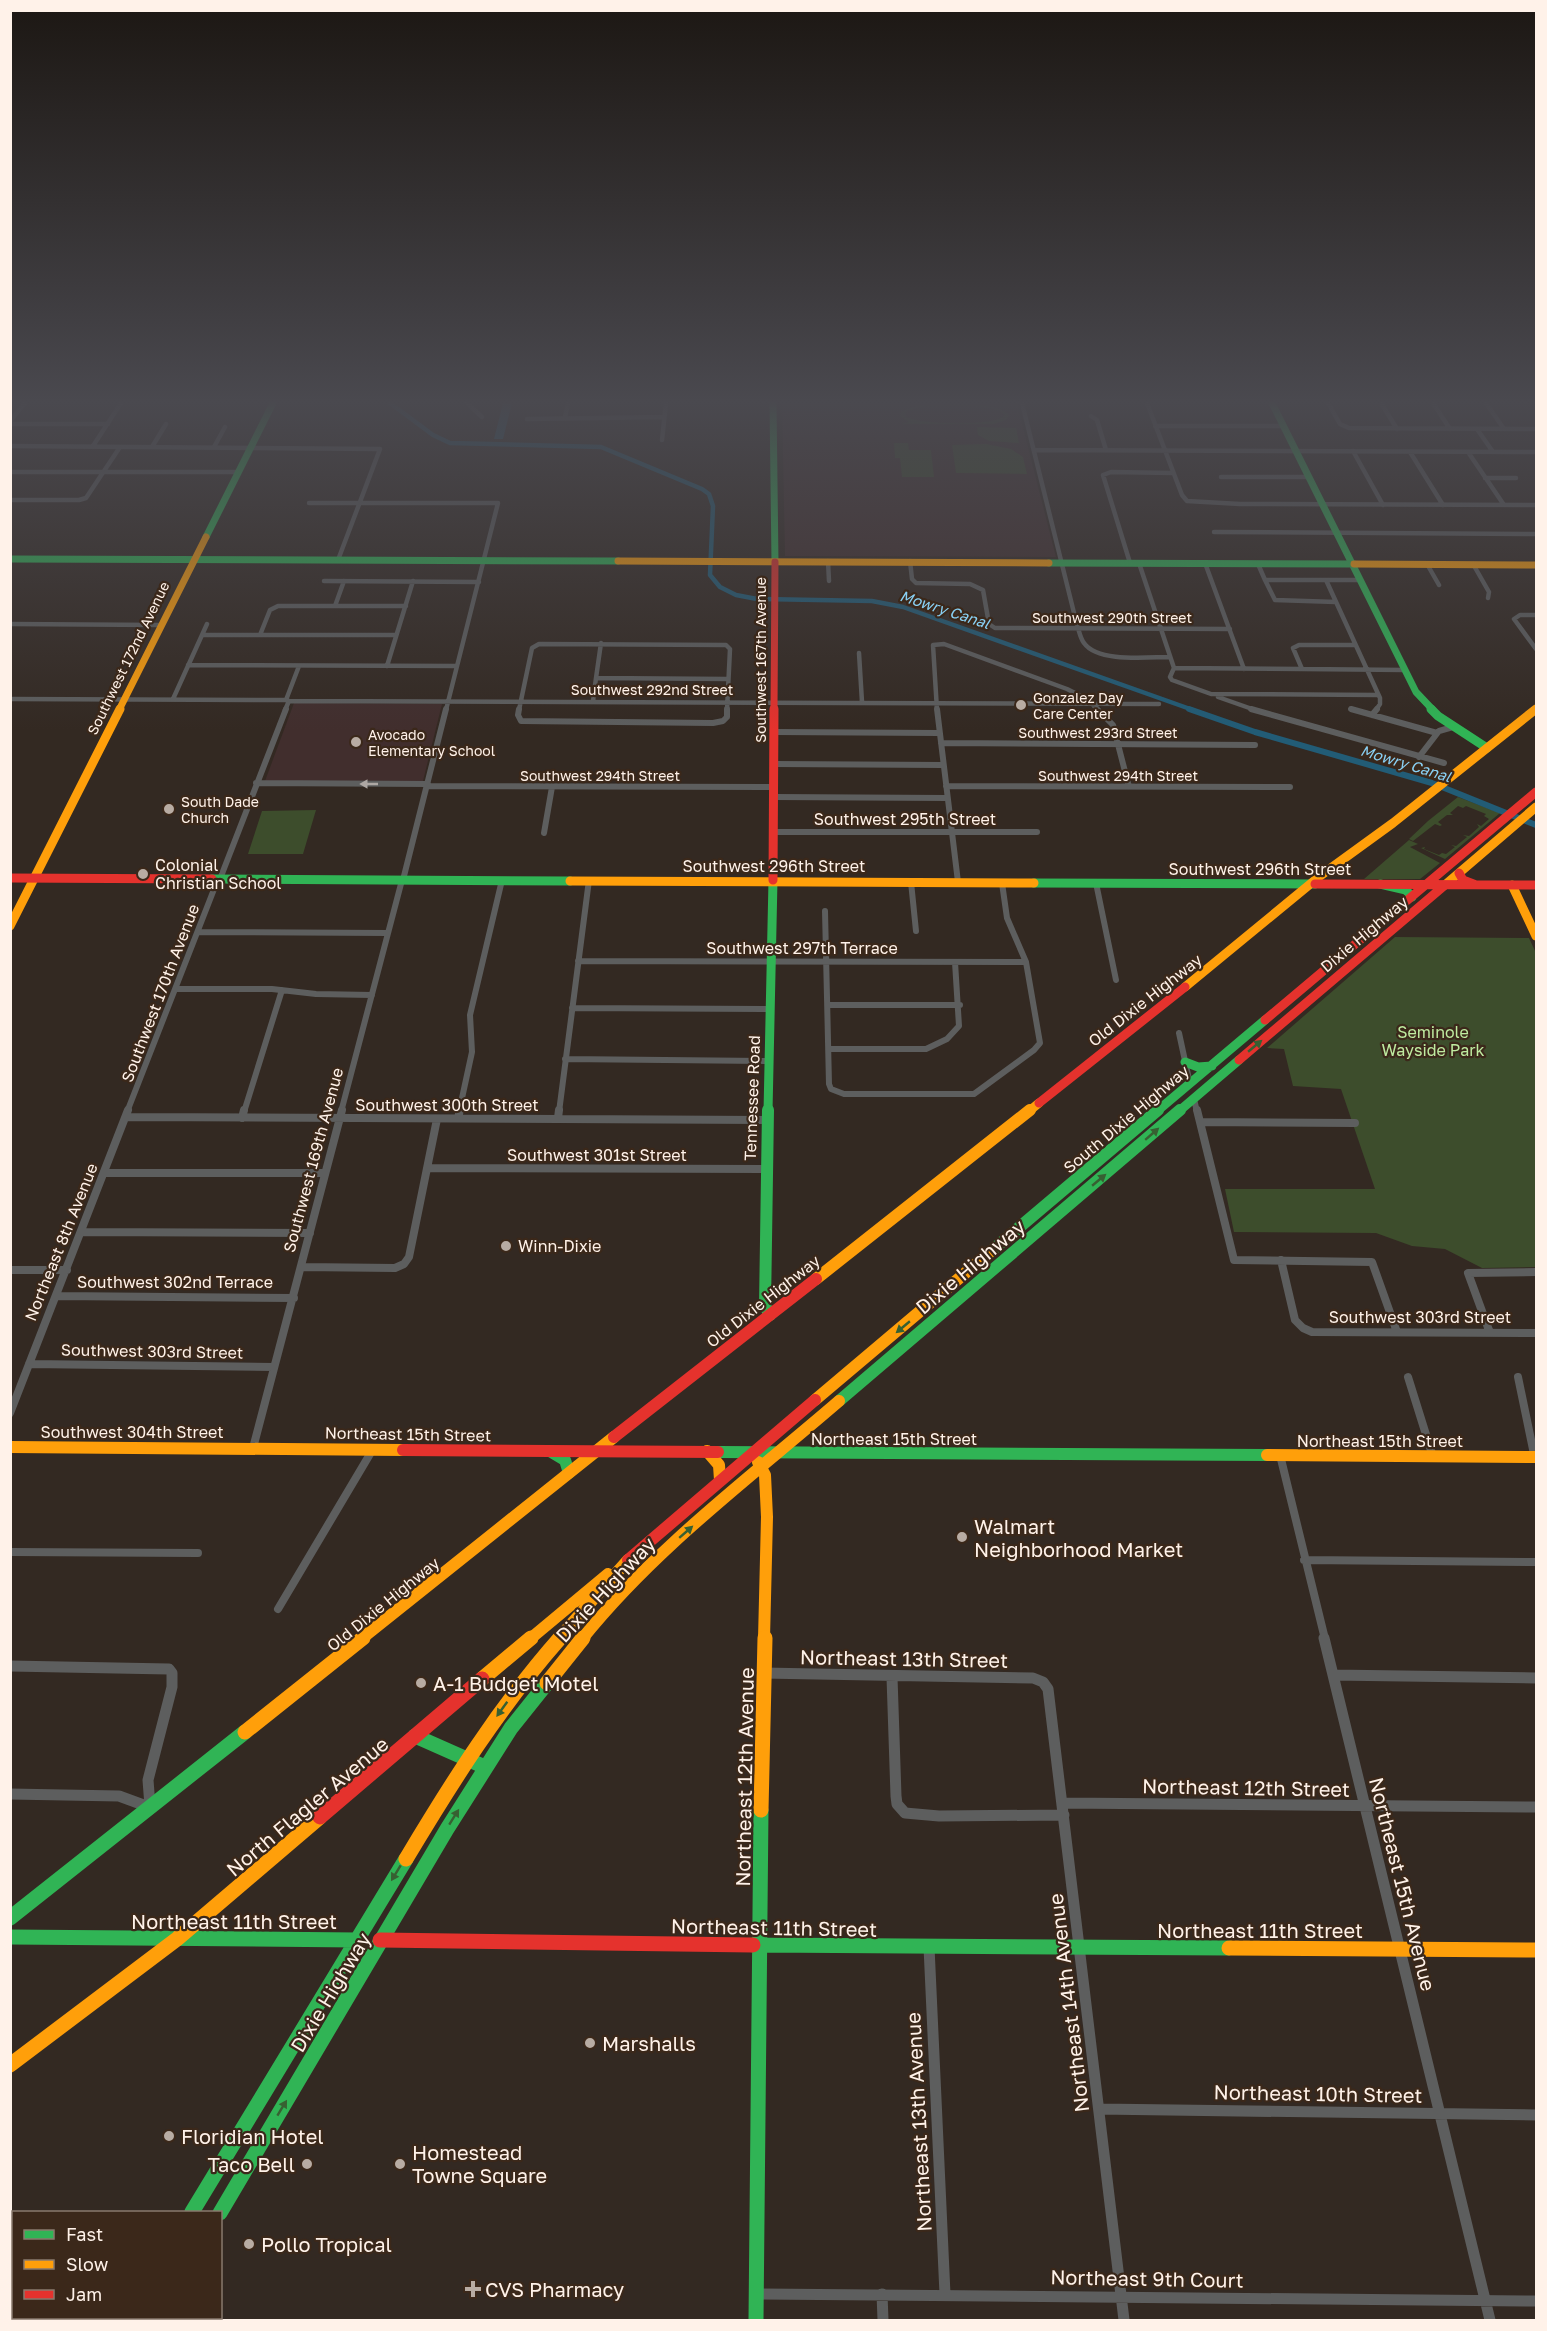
<svg xmlns="http://www.w3.org/2000/svg" width="1547" height="2331" viewBox="0 0 1547 2331" font-family="'Golos Text',sans-serif">
<rect width="100%" height="100%" fill="#332922"/>
<path fill="#412e2d" d="M782,403l235,1 39,153 -271,-1z
M294,703l148,1 -19,77h-158z"/>
<path fill="#3d4d2c" fill-rule="evenodd" d="M918,406c19,-1 81,-6 91,9l-3,5 -12,4h-93l8,-2 -9,-6 1,-5zM920,407c17,0 75,-5 85,8 -8,12 -88,10 -100,1l2,-5z
M977,427l39,1 3,15 -30,-2 -11,-6z
M894,443h14l1,7h22l3,27h-32l-2,-19h-5z
M986,444l25,5 12,8 4,17 -71,-1 -4,-28z
M1458,797l42,16 -55,46 -24,-11 4,-1 -1,2 15,6 3,-2 4,1 9,-7 -4,-2 5,1 11,-9 -4,-2 6,1 10,-9 -2,-3 4,2 8,-7 -5,-3 2,-2 -20,-8 -3,2 -5,-2 -8,7 3,2h-6l-9,7 4,3 -2,1 -5,-2 -22,17 -4,-2 19,-18z
M316,810l-13,44h-55l14,-43z
M1409,840l9,4 -8,3 30,16 -20,16h-56z
M1395,937l134,1 7,15v314l-54,1 -37,-19 -33,-3 -36,-13 -142,-1 -9,-43h150l-34,-100 -48,-3 -9,-37 -17,-1z"/>
<path fill="#225c76" d="M503,403h9l-9,36h-9z"/>
<g fill="none" stroke-linecap="round" stroke-linejoin="round">
<path stroke="#225c76" stroke-width="4.5" d="M390,403l43,32 17,8 151,4 101,42 7,5 4,12 -3,69 10,12 16,8 21,4 115,2 31,6 290,103"/>
<path stroke="#225c76" stroke-width="6" d="M1189,709l66,23 177,51 104,42"/>
<path stroke="#5d5e5e" stroke-width="4.5" d="M467,403l15,14
M1022,403l55,222c2,5 3,13 7,18 14,20 64,14 86,14
M1147,403l35,92 5,6 53,3 296,1
M1328,403l12,21 9,4 187,1
M1381,403l16,26
M1433,403l17,26
M1486,403l18,26
M1091,416l6,4 9,30
M565,417l3,-14
M527,419l137,-2
M10,421l15,-18
M10,424h98
M1155,426h128
M1477,429l16,23
M662,440l4,-37
M10,446l370,3 -42,111
M93,446l28,-43
M152,447l14,-23
M214,447l11,-20
M1034,450l502,2
M1353,451l30,54
M1410,452l33,53
M1468,452l36,53
M10,472h227
M1221,477h88
M1485,478h31
M10,500h69l7,-2 34,-51
M309,503h189l-52,207
M1214,532l322,2
M828,561l1,20
M910,561l2,18 4,4 54,1 13,6 6,34 6,4 235,1
M1130,563l-27,-88 8,-3 62,1
M1139,563l35,105
M1205,563l39,106
M1258,564l7,16h95
M1427,564l12,21
M1473,564l16,28 -1,6
M1265,580l10,20 61,2
M1326,580l54,118v6l-4,6
M324,581l155,1
M335,606l9,-25
M1536,615h-16l-6,4 22,30
M10,624l150,1
M202,635h194
M260,635l10,-25 8,-4h128
M601,643l-5,35 132,1
M1355,645h-56l-6,3 9,21 103,1
M859,653l3,49
M188,665l269,1
M387,666l26,-85
M1302,669l-128,-1 -4,9 2,3 39,14 167,1
M1218,697l37,13
M10,699l276,1
M173,699l34,-75
M289,701l870,3
M593,701l3,-23
M1351,709l4,1
M285,710l4,-9 -3,-1 13,-34
M519,710l13,-62 7,-4 187,1 4,4 -3,61
M937,710l-4,-65 11,-1 123,45 20,10 11,11"/>
<path stroke="#5d5e5e" stroke-width="6" d="M519,709l-1,6 3,6 192,2 10,-2 4,-4v-8
M937,709l21,173
M1097,709l16,16 16,62
M1251,709l193,54
M1351,709l86,24
M1372,715l5,-6
M774,732l165,1
M941,743l314,2
M1419,757l20,-26 14,-4
M774,764l169,1
M256,783l172,1
M427,786l346,1
M946,786l344,1
M774,797l173,1
M773,832h264
M544,833l8,-46
M220,879l66,-170
M403,880l43,-171
M911,882l5,49
M1096,883l20,97
M825,911l4,173 2,5 13,5h130l60,-44 6,-7 -14,-81 -19,-44 -5,-35
M198,932l190,1
M578,961l448,1
M177,989h95l44,5 56,1
M828,1005h132
M572,1008l198,1
M1179,1033l11,51
M829,1049h97l21,-10 12,-13 -4,-64
M565,1059l203,2
M1194,1099l3,13
M127,1112l91,-233
M244,1112l38,-122
M341,1112l61,-232
M459,1112l13,-60 -2,-37 32,-135
M559,1112l30,-232"/>
<path stroke="#5d5e5e" stroke-width="8" d="M1197,1110l37,150 138,2 25,70
M127,1117l640,3
M242,1118l2,-8
M458,1118l2,-8
M558,1118l1,-8
M1200,1122l155,1
M428,1168l337,1
M105,1173h220
M82,1232l228,1
M1281,1260l14,60 8,8 9,4 224,1
M301,1267l94,1 9,-4 5,-7 28,-138
M10,1270h57
M57,1296l237,2
M1490,1333l-22,-60 68,-1
M29,1364l245,3
M1408,1377l25,80
M1518,1377l17,82
M10,1413l118,-303
M253,1448l89,-338
M1280,1455l45,184
M10,1552l188,1
M1304,1560l232,2
M278,1609l95,-160"/>
<path stroke="#5d5e5e" stroke-width="11" d="M1324,1638l166,682
M10,1666l159,3 3,4v14l-24,93 2,26
M763,1673l270,5 10,4 5,7 76,631
M1333,1675l203,3
M892,1677l4,119 1,8 8,9 34,3 125,-1
M10,1794l109,2 30,11
M1062,1803l474,4
M929,1947l16,347
M1099,2109l437,6
M756,2294l780,7
M882,2294l1,26"/>
<path stroke="#30b455" stroke-width="7" d="M773,403l2,159
M1272,403l144,289 17,18
M206,537l67,-134
M10,559l608,2
M1049,563l305,1"/>
<path stroke="#30b455" stroke-width="9" d="M1431,709l7,7 49,32
M212,879l358,2
M1034,883l281,1
M1380,884l26,6 6,7
M1185,1062l13,5 14,-1
M768,1112l5,-232
M1156,1112l109,-92
M1178,1112l61,-52"/>
<path stroke="#30b455" stroke-width="12" d="M768,1110l-3,196 5,9
M989,1253l169,-143
M839,1401l341,-291
M550,1451l15,9 4,13
M718,1452l549,3"/>
<path stroke="#30b455" stroke-width="15" d="M415,1736l70,31
M10,1918l235,-186
M10,1937l348,3
M753,1945l476,3
M192,2212l214,-353
M220,2213l227,-384 64,-101 36,-45
M756,2320l5,-510"/>
<path stroke="#ff9f0a" stroke-width="7" d="M618,561l431,2
M1354,564l182,1
M119,710l87,-173"/>
<path stroke="#ff9f0a" stroke-width="9" d="M570,881l464,2
M1445,885l91,-78
M1512,885l24,51
M10,926l110,-217
M1185,987l135,-111 73,-53 143,-114
M1028,1112l11,-9"/>
<path stroke="#ff9f0a" stroke-width="12" d="M816,1279l214,-169
M815,1400l174,-147
M10,1447l393,3
M707,1451l12,14 1,15
M1267,1455l269,2
M758,1462l7,13 2,42 -3,122
M361,1639l253,-202
M530,1639l78,-65
M558,1639l70,-79
M582,1639c73,-91 169,-162 257,-238"/>
<path stroke="#ff9f0a" stroke-width="15" d="M482,1679l49,-41
M547,1683l36,-45
M245,1732l118,-94
M761,1810l4,-172
M406,1859c46,-77 94,-153 154,-221
M1229,1948l307,2
M10,2065l167,-126 143,-122"/>
<path stroke="#e5322d" stroke-width="7" d="M774,710l1,-148"/>
<path stroke="#e5322d" stroke-width="9" d="M1459,873l4,7 13,5
M10,878l202,1
M773,880l1,-171
M1315,884l221,1
M1265,1020l271,-228
M1239,1060l206,-175
M1039,1103l146,-116"/>
<path stroke="#e5322d" stroke-width="12" d="M614,1437l202,-158
M403,1450l315,2
M628,1560l187,-160"/>
<path stroke="#e5322d" stroke-width="15" d="M320,1817l162,-138
M380,1940l373,5
M157,2320l2,-2"/>
</g>
<defs><path id="oneway-solid" d="M-6-.8H1V-3.2L6.5 0L1 3.2V.8H-6Z" transform="scale(1.5)"/></defs>
<use fill="#aea8a4" href="#oneway-solid" transform="translate(369 784) rotate(-180)"/>
<g fill="#376032">
<use href="#oneway-solid" transform="translate(1255 1046) rotate(-40)"/>
<use href="#oneway-solid" transform="translate(1152 1134) rotate(-41)"/>
<use href="#oneway-solid" transform="translate(1099 1180) rotate(-40)"/>
<use href="#oneway-solid" transform="translate(903 1327) rotate(140)"/>
<use href="#oneway-solid" transform="translate(686 1532) rotate(-41)"/>
<use href="#oneway-solid" transform="translate(502 1709) rotate(126)"/>
<use href="#oneway-solid" transform="translate(454 1817) rotate(-58)"/>
<use href="#oneway-solid" transform="translate(396 1873) rotate(121)"/>
<use href="#oneway-solid" transform="translate(282 2108) rotate(-59)"/>
</g>
<linearGradient id="sky" x2="0" y2="1"><stop stop-color="#1c1713"/><stop offset="0.55" stop-color="#4a494f"/><stop offset="1" stop-color="#4a494f" stop-opacity="0"/></linearGradient>
<rect width="1547" height="730" fill="url(#sky)"/>
<g fill="#b8aca3" stroke="#3b281a" stroke-width="2">
<circle cx="1021" cy="705" r="6"/>
<circle cx="356" cy="742" r="6"/>
<circle cx="169" cy="809" r="6"/>
<circle cx="143" cy="874" r="6"/>
<circle cx="506" cy="1246" r="6"/>
<circle cx="962" cy="1537" r="6"/>
<circle cx="421" cy="1683" r="6"/>
<circle cx="590" cy="2043" r="6"/>
<circle cx="169" cy="2136" r="6"/>
<circle cx="307" cy="2164" r="6"/>
<circle cx="400" cy="2164" r="6"/>
<circle cx="249" cy="2244" r="6"/>
<path d="M470 2280h6v6h6v6h-6v6h-6v-6h-6v-6h6z"/>
</g>
<g text-anchor="middle" dominant-baseline="central" stroke-width="4.5" stroke-linejoin="round" paint-order="stroke">
<g font-size="14" fill="#fff2e9" stroke="#3b281a">
<text x="1112" y="617">Southwest 290th Street</text>
<text transform="translate(128 658) rotate(-64)">Southwest 172nd Avenue</text>
<text transform="translate(760 660) rotate(-90)">Southwest 167th Avenue</text>
<text x="652" y="689">Southwest 292nd Street</text>
<text x="1098" y="732">Southwest 293rd Street</text>
<text x="600" y="775">Southwest 294th Street</text>
<text x="1118" y="775">Southwest 294th Street</text>
</g>
<g font-size="14" fill="#fff2e9" stroke="#3b281a" text-anchor="start">
<text x="1033" y="697">Gonzalez Day<tspan x="1033" dy="16">Care Center</tspan></text>
<text x="368" y="734">Avocado<tspan x="368" dy="16">Elementary School</tspan></text>
<text x="181" y="801">South Dade<tspan x="181" dy="16">Church</tspan></text>
</g>
<g font-size="15" font-style="italic" fill="#89d0f4" stroke="#3b281a">
<text transform="translate(945 609) rotate(18)">Mowry Canal</text>
<text transform="translate(1406 763) rotate(17)">Mowry Canal</text>
</g>
<g font-size="16" fill="#fff2e9" stroke="#3b281a">
<text x="905" y="819">Southwest 295th Street</text>
<text x="774" y="866">Southwest 296th Street</text>
<text x="1260" y="869">Southwest 296th Street</text>
<text transform="translate(1364 934) rotate(-40)">Dixie Highway</text>
<text x="802" y="948">Southwest 297th Terrace</text>
<text transform="translate(160 993) rotate(-69)">Southwest 170th Avenue</text>
<text transform="translate(1145 1000) rotate(-38)">Old Dixie Highway</text>
<text transform="translate(752 1098) rotate(-88)">Tennessee Road</text>
<text x="447" y="1105">Southwest 300th Street</text>
<text transform="translate(1126 1119) rotate(-40)">South Dixie Highway</text>
<text x="597" y="1155">Southwest 301st Street</text>
<text transform="translate(313 1160) rotate(-75)">Southwest 169th Avenue</text>
<text transform="translate(61 1242) rotate(-68)">Northeast 8th Avenue</text>
<text x="175" y="1282">Southwest 302nd Terrace</text>
<text transform="translate(763 1301) rotate(-38)">Old Dixie Highway</text>
<text x="1420" y="1317">Southwest 303rd Street</text>
<text transform="translate(152 1351) rotate(1)">Southwest 303rd Street</text>
<text x="132" y="1432">Southwest 304th Street</text>
<text transform="translate(408 1434) rotate(1)">Northeast 15th Street</text>
<text x="894" y="1439">Northeast 15th Street</text>
<text x="1380" y="1441">Northeast 15th Street</text>
<text transform="translate(383 1604) rotate(-39)">Old Dixie Highway</text>
</g>
<g font-size="16" fill="#fff2e9" stroke="#3b281a" text-anchor="start">
<text x="155" y="865">Colonial<tspan x="155" dy="18">Christian School</tspan></text>
<text x="518" y="1246">Winn-Dixie</text>
</g>
<g font-size="16" fill="#bfeba0" stroke="#3b281a">
<text x="1433" y="1032">Seminole<tspan x="1433" dy="18">Wayside Park</tspan></text>
</g>
<g font-size="20" fill="#fff2e9" stroke="#3b281a">
<text transform="translate(970 1266) rotate(-40)">Dixie Highway</text>
<text transform="translate(605 1589) rotate(-47)">Dixie Highway</text>
<text transform="translate(904 1658) rotate(1)">Northeast 13th Street</text>
<text transform="translate(744 1777) rotate(-89)">Northeast 12th Avenue</text>
<text transform="translate(1246 1787) rotate(1)">Northeast 12th Street</text>
<text transform="translate(307 1806) rotate(-40)">North Flagler Avenue</text>
<text transform="translate(1403 1884) rotate(76)">Northeast 15th Avenue</text>
<text x="234" y="1921">Northeast 11th Street</text>
<text transform="translate(774 1927) rotate(1)">Northeast 11th Street</text>
<text x="1260" y="1930">Northeast 11th Street</text>
<text transform="translate(330 1992) rotate(-59)">Dixie Highway</text>
<text transform="translate(1068 2003) rotate(-97)">Northeast 14th Avenue</text>
<text transform="translate(1318 2093) rotate(1)">Northeast 10th Street</text>
<text transform="translate(918 2122) rotate(-93)">Northeast 13th Avenue</text>
<text transform="translate(1147 2278) rotate(1)">Northeast 9th Court</text>
</g>
<g font-size="20" fill="#fff2e9" stroke="#3b281a" text-anchor="start">
<text x="974" y="1526">Walmart<tspan x="974" dy="23">Neighborhood Market</tspan></text>
<text x="433" y="1683">A-1 Budget Motel</text>
<text x="602" y="2043">Marshalls</text>
<text x="181" y="2136">Floridian Hotel</text>
<text x="412" y="2152">Homestead<tspan x="412" dy="23">Towne Square</tspan></text>
<text x="295" y="2164" text-anchor="end">Taco Bell</text>
<text x="261" y="2244">Pollo Tropical</text>
<text x="485" y="2289">CVS Pharmacy</text>
</g>
</g>
<rect width="1547" height="2331" fill="none" stroke="#fff2e9" stroke-width="24"/>
<rect x="12" y="2211" width="210" height="108" fill="#3b281a" stroke="#89796d" stroke-width="1.5"/>
<rect x="24" y="2230" width="30" height="9" fill="#30b455" stroke="#89796d" stroke-width="1.5"/>
<text x="66" y="2241" font-size="18" fill="#fff2e9">Fast</text>
<rect x="24" y="2260" width="30" height="9" fill="#ff9f0a" stroke="#89796d" stroke-width="1.5"/>
<text x="66" y="2271" font-size="18" fill="#fff2e9">Slow</text>
<rect x="24" y="2290" width="30" height="9" fill="#e5322d" stroke="#89796d" stroke-width="1.5"/>
<text x="66" y="2301" font-size="18" fill="#fff2e9">Jam</text>
</svg>
